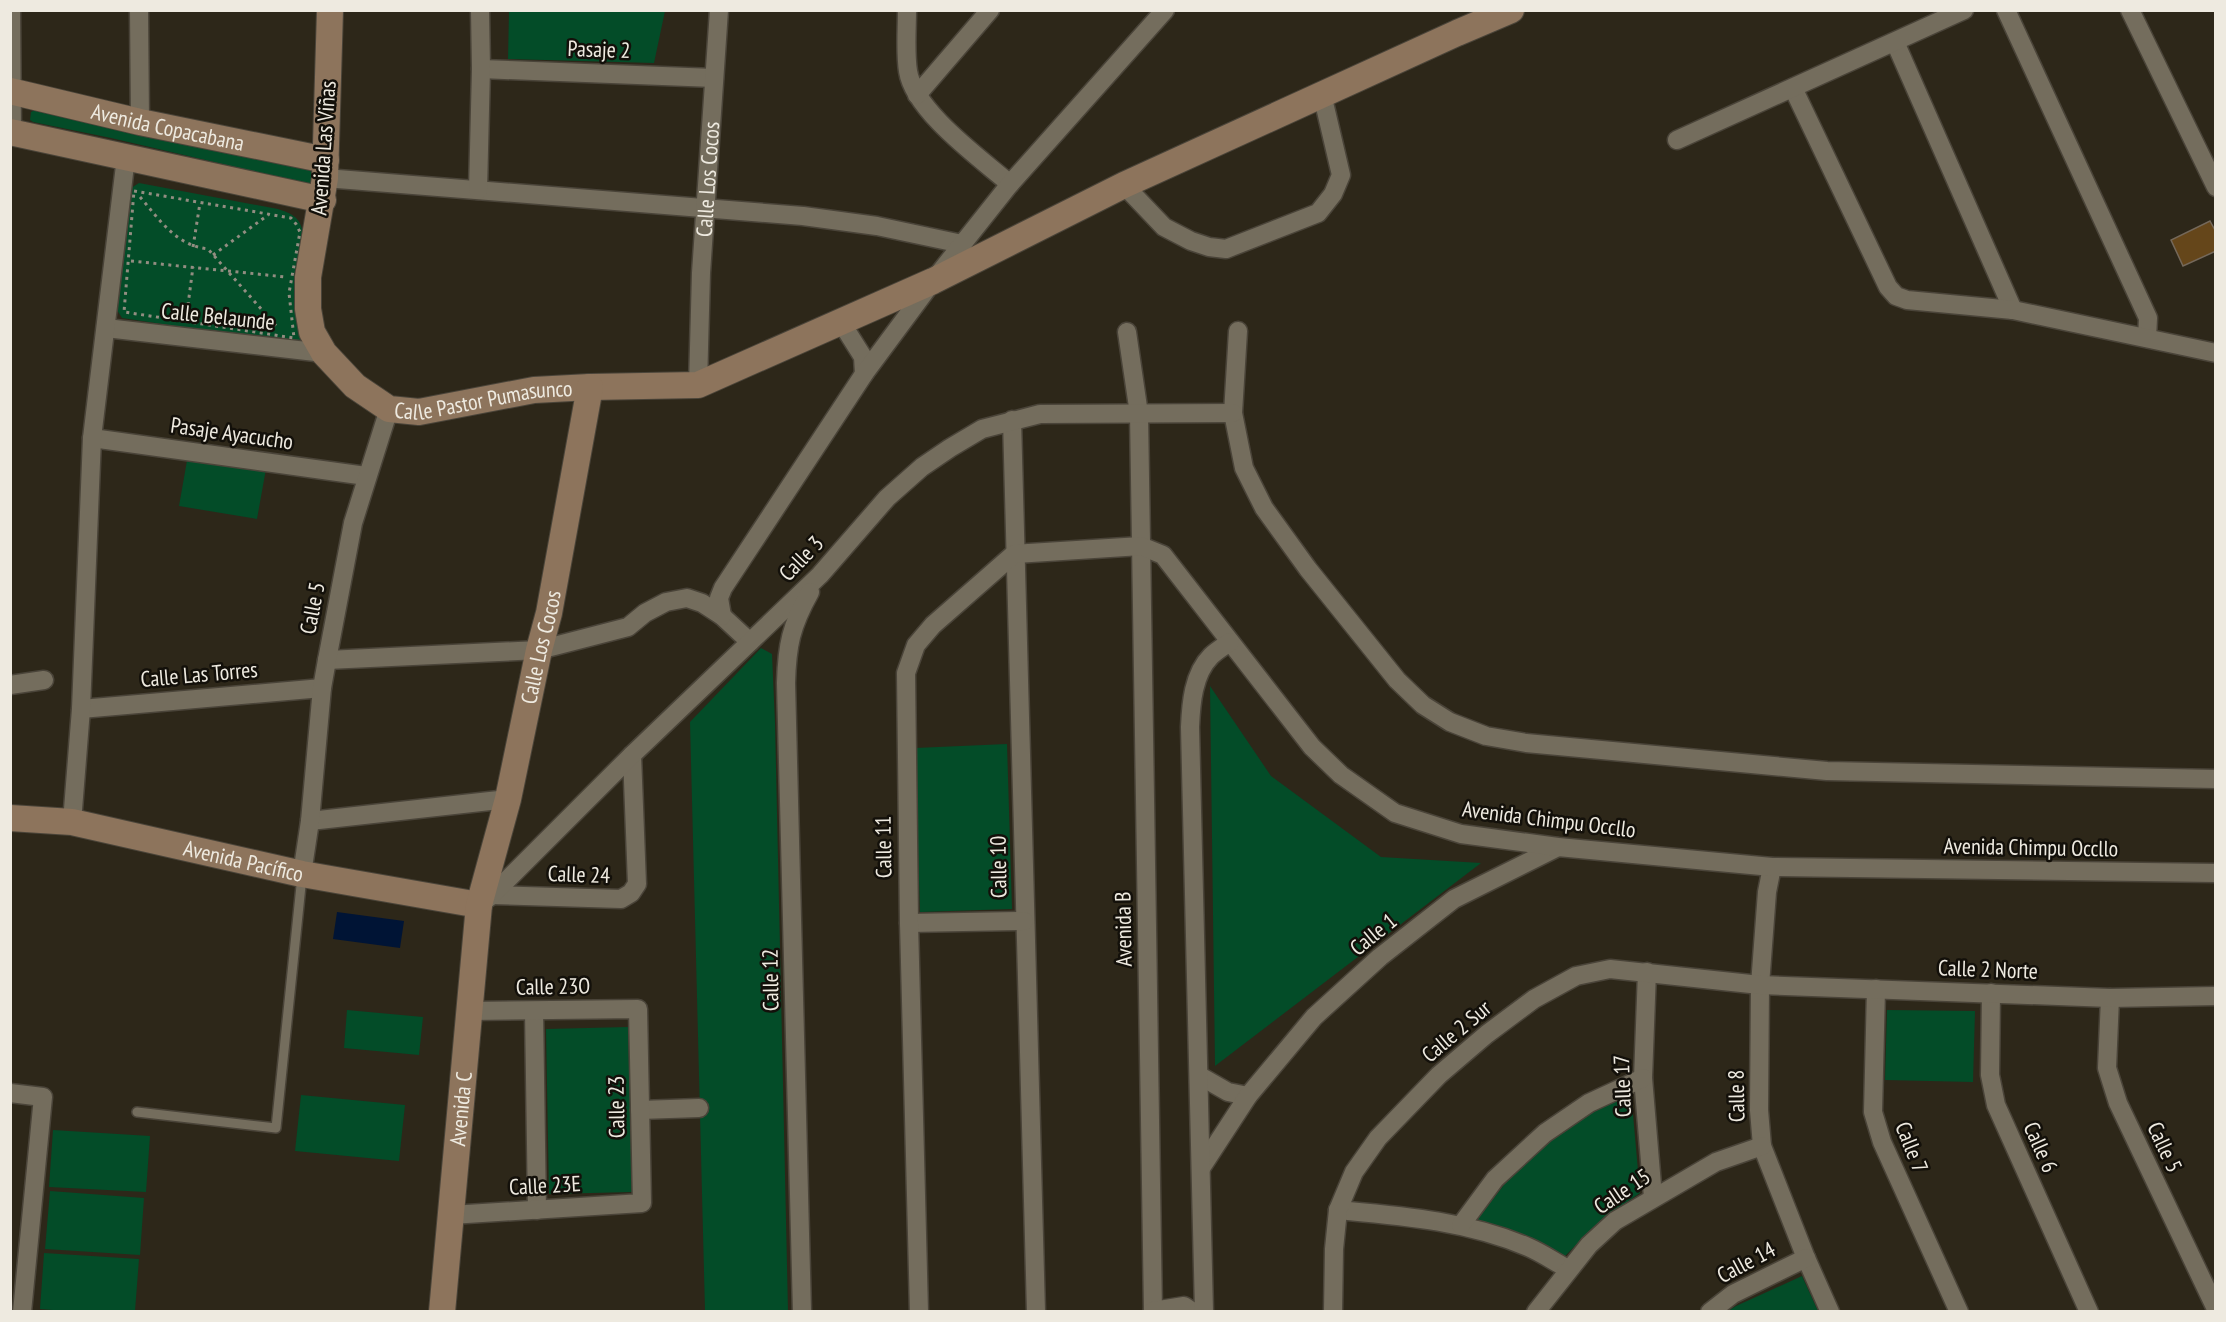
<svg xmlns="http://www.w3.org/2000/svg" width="2226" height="1322" viewBox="0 0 2226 1322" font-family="'PT Sans Narrow',sans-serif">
<rect width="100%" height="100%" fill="#2d2719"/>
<path fill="#034c28" d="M509,11v-1l156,1 -11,52 -146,-4z
M37,109l270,60 7,5 -1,8 -4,2 -18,-4 -180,-42 -78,-16 -3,-2 1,-8z
M139,183l139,26c14,5 21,7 25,23l1,106 -7,6 -175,-26 -5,-8 11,-120z
M188,455l78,14 -9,50 -78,-13z
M761,648l11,6 3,69 13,588h-83l-15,-589z
M1210,686l61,90 110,81 100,6 -266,203z
M1007,744l5,165 -92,3 -5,-164z
M347,1010l76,7 -4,38 -75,-7z
M1887,1010l88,1 -2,71 -88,-2z
M628,1027l4,165 -83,2 -3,-165z
M1631,1092l9,101 -39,27 -36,36 -88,-36 36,-47 61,-52z
M301,1095l104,10 -6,56 -104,-10z
M53,1130l97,6 -4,56 -97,-5z
M50,1191l94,7 -4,57 -95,-6z
M44,1253l95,6 -4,52 -58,1 -37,-3z
M1802,1276l16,35h-90l8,-5z"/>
<path fill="#001435" d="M337,912l67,9 -4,27 -67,-9z"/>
<path fill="#65461a" stroke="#74685a" stroke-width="1.5" d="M2210,221l6,11v19l-33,15 -12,-26z"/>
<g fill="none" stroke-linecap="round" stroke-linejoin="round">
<defs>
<path id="lane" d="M137,1112l139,16 26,-252"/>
<g id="street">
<path d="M11,10l1,123"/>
<path d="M139,10l1,112"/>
<path d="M907,10c0,20 -2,42 1,61 6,40 72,87 102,113"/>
<path d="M2006,10l142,308 -1,20"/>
<path d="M2130,10l86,177"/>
<path d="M1895,42l118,268"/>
<path d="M481,69l233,9"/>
<path d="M1793,88l95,199 8,9 11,4 106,10 203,43"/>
<path d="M917,95l73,-85"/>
<path d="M1677,140l287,-130"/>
<path d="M325,178l478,38 74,10 85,18"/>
<path d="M1124,185l40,42 27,14 18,6 17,2 92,-36 15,-19 8,-19 -19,-81"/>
<path d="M478,190l3,-121 -1,-59"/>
<path d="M841,322l22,35 1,17"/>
<path d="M106,328l218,25"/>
<path d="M1238,331l-5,82 11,55 20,40 44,61 89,111 26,25 27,17 36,14 40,7 301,28 389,8"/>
<path d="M1127,332l12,82 14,898"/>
<path id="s1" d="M698,385l3,-112 18,-263"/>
<path d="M1012,420l24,892"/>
<path d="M92,438l274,38"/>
<path d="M722,616l28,26"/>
<path d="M327,660l212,-10 89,-23 17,-14 21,-11 21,-4 15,5 20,13 -3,-18 4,-10 141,-214 69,-93 77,-97 155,-174"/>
<path d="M10,685l34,-5"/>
<path d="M81,709l241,-21"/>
<path d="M310,821l198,-22"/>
<path d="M72,822l9,-113 11,-271 34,-281"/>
<path d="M1772,867l-5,25 -7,93 -1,125 3,36 44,112 24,54"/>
<path d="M302,874l8,-53 12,-133 5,-28 26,-137 36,-114"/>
<path d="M492,895l129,4 10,-6 6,-9 -5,-129"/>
<path d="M479,905l13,-10 140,-140 188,-180 67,-77 35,-31 28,-19 32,-19 58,-15 193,-1"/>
<path d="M909,923l115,-2"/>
<path d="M1647,972l-4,106 10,119"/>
<path d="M1876,989l-3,123 9,30 77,170"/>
<path d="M1991,993l-1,82 6,30 93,207"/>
<path d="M2110,998l-3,70 11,35 98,206"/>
<path d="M534,1011l3,199"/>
<path d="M1200,1076l28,16 20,4"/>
<path d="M10,1093l33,4 -21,215"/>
<path d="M640,1110l59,-2"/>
<path d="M1201,1168l47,-72 66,-79 66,-60 74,-58 104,-52"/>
<path d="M1338,1210c65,6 129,11 190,37 14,6 27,15 40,22"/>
<path d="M451,1215l191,-12 -4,-194 -169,2"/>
<path d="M1461,1225l34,-46 50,-46 44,-30 54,-25"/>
<path d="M1153,1311l31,-5 9,6"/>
<path d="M802,1312l-16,-629c1,-38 5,-57 24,-91"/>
<path d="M919,1312l-10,-389 -3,-250 10,-28 17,-20 81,-71 127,-8 22,9 149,192 29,28 54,38 66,21 97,13 214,20 444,6"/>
<path d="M1204,1312l-14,-585c1,-23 3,-53 21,-71 5,-5 13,-10 19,-14"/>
<path d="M1333,1312l1,-63 4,-39 16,-38 24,-34 61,-63 48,-41 47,-35 42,-23 34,-7 150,16 350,13 106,-2"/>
<path d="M1536,1312l53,-67 26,-24 101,-59 46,-16"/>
<path d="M1710,1312l23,-18 73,-36"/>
</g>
<g id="secondary">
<path id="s2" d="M330,10l-5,168 -17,99v32l4,23 12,21 31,33 34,23 30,3 115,-22 56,-3 108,-2 235,-104 191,-96 333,-152 54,-23"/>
<path id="s3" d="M10,91l130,31 186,38"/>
<path d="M10,132l313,68"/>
<path id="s4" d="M10,818l62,4 230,52 177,31"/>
<path id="s5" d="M442,1312l37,-407 29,-106 31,-149 10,-37 41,-226"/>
</g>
</defs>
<use href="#lane" stroke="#4a4439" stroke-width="12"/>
<use href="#street" stroke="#4a4439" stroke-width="21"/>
<use href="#secondary" stroke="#4a4439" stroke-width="28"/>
<path stroke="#928d81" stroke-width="3" stroke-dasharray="3 4.5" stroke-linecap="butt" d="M134,191l157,27 5,6 4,8 -11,61 5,45 -170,-26z
M140,197c20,23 35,48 68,52l70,79
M193,247l7,-44
M213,255l55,-40
M131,261l155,16
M186,320l7,-53"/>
<use href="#lane" stroke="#746d5d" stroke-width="9"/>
<use href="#street" stroke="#746d5d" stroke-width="18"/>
<use href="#secondary" stroke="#8d745c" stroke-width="26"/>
</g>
<g text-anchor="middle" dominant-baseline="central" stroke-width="5" stroke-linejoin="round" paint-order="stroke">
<g font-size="22" fill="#eeeae0" stroke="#13100a">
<text transform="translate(599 49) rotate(2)">Pasaje 2</text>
<text stroke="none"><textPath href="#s3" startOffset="162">Avenida Copacabana</textPath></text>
<text transform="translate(323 148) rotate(-86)">Avenida Las Viñas</text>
<text stroke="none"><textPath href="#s1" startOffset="206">Calle Los Cocos</textPath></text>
<text transform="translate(218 316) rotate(6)">Calle Belaunde</text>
<text stroke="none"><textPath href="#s2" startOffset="530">Calle Pastor Pumasunco</textPath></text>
<text transform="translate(232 433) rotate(8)">Pasaje Ayacucho</text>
<text transform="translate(801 558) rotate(-46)">Calle 3</text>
<text transform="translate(312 608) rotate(-79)">Calle 5</text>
<text stroke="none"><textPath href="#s5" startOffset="674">Calle Los Cocos</textPath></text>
<text transform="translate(199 674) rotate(-5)">Calle Las Torres</text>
<text transform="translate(1549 819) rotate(7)">Avenida Chimpu Occllo</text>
<text transform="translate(883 847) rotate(-91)">Calle 11</text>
<text transform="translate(2031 847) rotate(1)">Avenida Chimpu Occllo</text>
<text stroke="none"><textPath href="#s4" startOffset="238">Avenida Pacífico</textPath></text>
<text transform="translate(998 867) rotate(-91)">Calle 10</text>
<text transform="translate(579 874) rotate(2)">Calle 24</text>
<text transform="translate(1123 929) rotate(-91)">Avenida B</text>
<text transform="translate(1373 934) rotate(-39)">Calle 1</text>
<text transform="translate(1988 969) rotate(2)">Calle 2 Norte</text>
<text transform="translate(770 980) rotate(-91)">Calle 12</text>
<text transform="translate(553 986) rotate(-1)">Calle 23O</text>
<text transform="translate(1456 1031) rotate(-40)">Calle 2 Sur</text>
<text transform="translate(1622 1086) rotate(-92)">Calle 17</text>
<text transform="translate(1736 1096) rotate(-91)">Calle 8</text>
<text transform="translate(616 1107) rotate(-91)">Calle 23</text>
<text stroke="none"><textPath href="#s5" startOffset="204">Avenida C</textPath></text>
<text transform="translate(1912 1147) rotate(68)">Calle 7</text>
<text transform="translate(2041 1147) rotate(66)">Calle 6</text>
<text transform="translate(2165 1147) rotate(65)">Calle 5</text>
<text transform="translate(545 1185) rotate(-3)">Calle 23E</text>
<text transform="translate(1622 1191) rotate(-34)">Calle 15</text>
<text transform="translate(1746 1262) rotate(-28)">Calle 14</text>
</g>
</g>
<rect width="2226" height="1322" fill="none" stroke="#eeeae0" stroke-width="24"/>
</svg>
